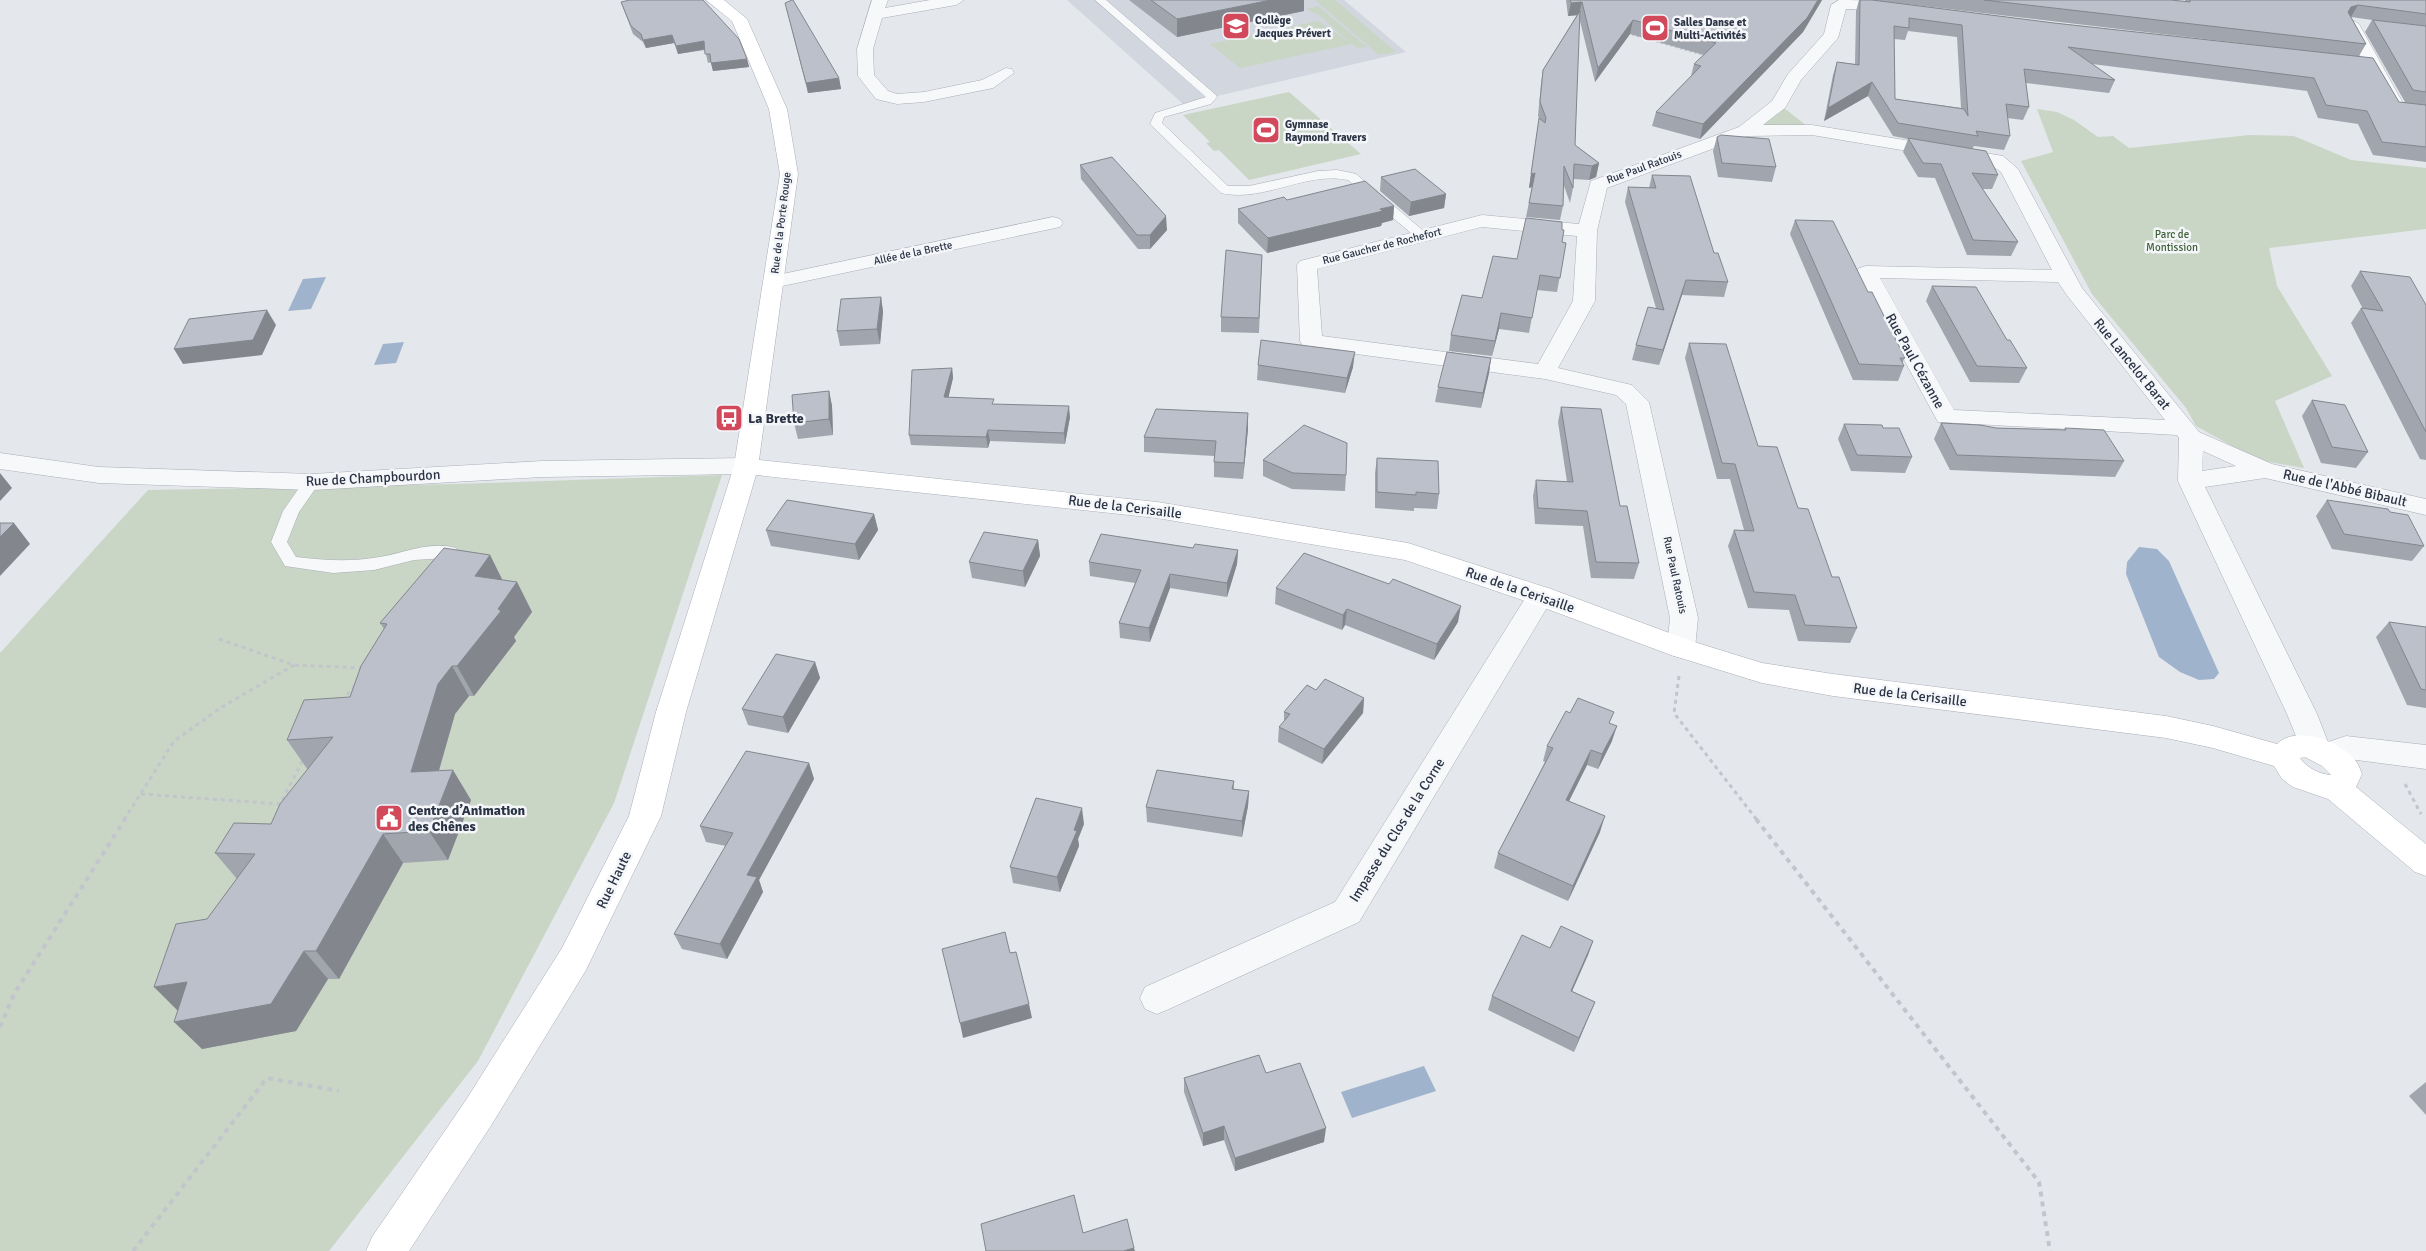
<svg xmlns="http://www.w3.org/2000/svg" width="2426" height="1251" viewBox="0 0 2426 1251" font-family="Signika,sans-serif">
<rect width="100%" height="100%" fill="#e4e7ec"/>
<path fill="#d2d6de" d="M1067,0h277l62,52 -223,52z"/>
<path fill="#c9d6c5" d="M1315,0h20l61,52 -17,3z
M1318,6l49,41 -10,1 -5,-4 -112,24 -30,-24 109,-23 31,22 -30,-27 -13,-7z
M1289,92l72,62 -112,26 -30,-30 -5,1 -8,-8 4,-1 -27,-27z
M1779,104l33,26 -67,1z
M2037,109l20,3 17,8 24,17 15,-1 16,12 120,-13 45,1 57,24 75,8v61l-157,19 8,38 55,90 -57,25 29,67 -47,-8 -61,-34 -10,-18 -94,-114 -71,-133 32,-9z
M722,475l-108,328 -136,258 -149,190h-329v-598l148,-163 308,-6z"/>
<path fill="#9fb4cc" d="M326,277l-15,32 -23,2 15,-32z
M404,342l-8,21 -22,2 9,-21z
M2139,547l18,2 12,12 50,112 -5,6 -15,1 -19,-8 -21,-15 -33,-83 1,-12z
M1424,1066l12,25 -84,27 -11,-26z"/>
<g fill="none" stroke-linecap="round" stroke-linejoin="round">
<defs>
<path id="lane" d="M1095,0h11l110,95 1,2 -6,7 -47,13 -2,6 66,63h21l69,-15 19,-1 15,3 4,1 70,59 2,3 -2,3h-8l-70,-59c-43,-9 -85,23 -127,13l-71,-69 5,-11 51,-16z
M312,477l6,1 2,4 -21,30 -12,30 9,15c26,3 51,5 77,1 27,-3 55,-18 83,-10l9,17 -2,4h-12l-6,-11 -31,2 -40,10 -41,3 -48,-7 -14,-24 12,-31 23,-33z"/>
<path id="street" d="M872,0h16l-3,8 45,-8h34l-8,5 -74,13 -9,31 1,26 14,16 9,3 27,-2 58,-12 24,-12 6,1 2,4 -21,15 -69,14 -27,2 -21,-5 -18,-23 -1,-27z
M1839,0c13,0 57,0 65,8 -5,7 -47,1 -58,1l-8,29 -37,42 -16,28 -22,17h49l191,31 15,13 64,119 117,144 73,32 154,35v16l-161,-37 -60,9 112,227 11,28 18,-6 80,9v24l-77,-10 -20,8 -11,-4 -2,-4 -12,-3 -17,-42 -109,-233 1,-43 -2,-3 -239,-13 -82,-150 3,-4 7,-2 186,4 -51,-98 -10,-7 -179,-30 -65,1 -140,52 -10,43 -2,70 -37,67 74,17 17,17 49,216 -3,30 -4,7 -10,3 -10,-3 -4,-7 3,-30 -44,-214 -10,-9 -71,-16 -234,-31 -8,-2 -3,-5 -3,-76 3,-4 182,-46 97,9 12,-43 148,-54 33,-26 16,-27 36,-40 7,-29zM1482,227l95,9 -4,65 -35,63 -216,-28 -5,-67zM1880,278l178,4 8,12 99,126 -211,-10zM2203,451l33,15 -34,5z
M2351,19l8,5 45,81 22,3v10l-34,-4 -49,-90z
M1053,217l7,2 3,4 -3,4 -287,61 -7,-2 -3,-4 3,-4 7,-2z
M0,453l99,14 213,7 230,-13 204,-3 9,3 3,5 -3,5 -9,3 -204,3 -230,13 -213,-7 -99,-14z
M1541,587l10,2 3,7 -195,326 -190,87 -12,5 -12,-5 -5,-11 5,-11 190,-85 196,-313z"/>
<path id="secondary" d="M706,0h18l23,19 40,90 11,65 -39,286 398,42 251,41 143,46 140,52 71,22 71,11 333,42 47,10 64,18c18,-18 55,-5 72,10 7,5 10,12 13,20l-6,13 70,57v32l-11,-4 -87,-73 -35,-12 -11,-8 -8,-13 -61,-18 -47,-10 -333,-42 -71,-13 -91,-28 -140,-52 -126,-43 -248,-42 -401,-43 -70,237 -25,104 -75,154 -94,154 -83,127h-43l6,-14 94,-137 96,-152 67,-132 27,-104 78,-246 46,-292 -11,-65 -37,-88zM2305,757l17,9 9,9c-12,-1 -24,-7 -31,-17z"/>
</defs>
<use href="#lane" stroke="#a9aeb7" stroke-width="1"/>
<use href="#street" stroke="#a9aeb7" stroke-width="1"/>
<use href="#secondary" stroke="#a9aeb7" stroke-width="1"/>
<path stroke="#c2c5cb" stroke-width="2" stroke-dasharray="2.5 2.5" stroke-linecap="butt" d="M1627,33l80,23"/>
<path stroke="#c2c5cb" stroke-width="3" stroke-dasharray="4 4" stroke-linecap="butt" d="M219,639l75,26 69,3
M1679,676l-5,37 83,107
M342,701l14,-17
M2405,784l16,30
M141,794l139,10 23,-44
M124,820l50,-79 48,-34 72,-42"/>
<path stroke="#c2c5cb" stroke-width="4" stroke-dasharray="5 5" stroke-linecap="butt" d="M1756,819l283,363 11,69
M0,1027l14,-33 111,-175
M133,1251l134,-173 72,13"/>
<use href="#lane" fill="#f7f8fa" fill-rule="evenodd"/>
<use href="#street" fill="#f7f8fa" fill-rule="evenodd"/>
<use href="#secondary" fill="#fff" fill-rule="evenodd"/>
</g>
<path fill="#a1a5ae" fill-rule="evenodd" d="M1129,0h175v11l-127,26z
M1566,0h256l-19,32 -103,107 -48,-13 4,-14 35,-36 3,-12 10,-9 -74,-21 -35,48 -16,-65 -4,128 24,18 -3,14 -7,3 -16,-1v9l-3,15 -6,-17 -1,20 -3,14 -34,-3 6,-30 -3,1 10,-70 -1,-2 3,-32 2,-14 34,-55 -9,1z
M1859,0h13l182,23 237,26 -419,-49h299l14,1v-1h241v162l-53,-7 -15,-31 -40,-6 -11,-27 -215,-27 23,16 -6,13 -83,-10 3,24 -6,13 -16,-2 3,18 -6,14 -30,-4 -2,3 26,26 -6,14h-10l36,53 -7,14 -44,-1 -32,-77 -17,-1 -15,-25 5,-13 -15,-3 -25,-40 -44,25 9,-46 4,-13 18,2 1,-53zM2351,17l21,3 -7,12 40,70h-6l-40,-46 7,-12zM1908,31l49,6 4,71 -66,-9 -1,-60 11,1z
M621,2l126,57 2,8 -36,4 -2,-9 -3,1 -3,-13 -27,4 -4,-11 -28,5 -3,-6 -10,-8z
M785,3l54,75 2,11 -33,4z
M1717,137l59,30 -4,15 -54,-5 -5,-26z
M1080,165l87,65 -17,19h-12l-57,-70z
M1652,175l62,78 14,29 -4,15 -42,-2 -23,70 -27,-5 4,-15 20,-37 -31,-106 3,-15 21,1z
M1381,177l65,17 -2,14 -35,8 -29,-25z
M1287,200l107,6 -1,14 -11,3 -1,3 -114,27 -29,-30v-14z
M1795,220l73,72 37,66 -3,5 2,3 -6,15 -45,-1 -63,-146z
M1562,242l4,1 -9,49 -20,-2 -8,43 -30,-4 -7,27 -43,-5 2,-16 66,-76z
M1262,255l-3,78 -38,-1v-15z
M2360,271l66,34v155l-6,-1 -69,-136 10,-15 2,1 -12,-23z
M1932,286l75,54 20,28 -8,15 -49,-1 -44,-81z
M881,297l2,15 -3,32 -40,2 -3,-15z
M1689,343l69,103 40,62 59,120 -7,15 -52,-2 -9,-31 -41,-2 -20,-62 6,-16h10l-14,-51h-13l-32,-121z
M1491,358l-2,15 -8,35 -46,-6 3,-15z
M1258,365l95,2 -8,26 -88,-13z
M952,368l1,10 -5,19 46,7 76,13 -5,27 -75,-3 -2,7 -77,-3 -2,-10z
M829,391l3,15 1,29 -35,4 -4,-16z
M2312,400l56,52 -12,16 -35,-5 -19,-47z
M1561,407l59,99 19,57 -5,16 -43,-1 -8,-52 -48,-2 -2,-28 3,-16 31,2 -9,-60z
M1248,413v16l-5,50 -29,-2v-21l-70,-4v-15z
M1941,423l55,5 68,2 1,-2 59,33 -9,16 -165,-7 -16,-31z
M1844,424l39,4 29,29 -7,16 -54,-2 -13,-32z
M1377,458l62,36 -2,15 -23,-1v3l-39,-3v-35z
M1263,460l83,15 -1,16 -53,-2 -29,-13z
M2327,500l63,12 34,34 -12,15 -80,-12 -16,-33z
M874,514l4,16 -19,30 -88,-14 -5,-16z
M1038,540l2,16 -15,31 -53,-9 -3,-16z
M1193,548l45,2 -1,14 -10,33 -57,-9 -20,54 -30,-4 -1,-15 16,-40 -45,-7 -1,-14z
M490,555l12,25 15,2 15,30 -18,25 2,4 -42,55h-5l-14,18 -16,57 32,29 -23,60 -45,3 -64,116h-11l-32,52 -94,18 5,-130 30,-40 -22,-26 56,-29 37,-54 -21,-30 63,-43 34,-68 -4,-6z
M1276,588l182,34 -24,38 -89,-35 -3,5 -67,-26z
M2389,622l37,5v81l-19,-3 -31,-68z
M815,662l5,16 -32,55 -40,-8 -6,-16z
M1316,690l48,8 -1,15 -41,51 -44,-22 1,-15 5,-5v-10z
M1570,713l40,10 2,18 -14,28 -11,-4 -18,36 31,31 -32,69 -74,-33 4,-15 47,-91 -2,-1 4,-15z
M809,763l5,16 -55,101 4,12 -36,67 -45,-10 -8,-15 52,-88 -20,-4 -6,-16z
M1234,781v8l15,2 -1,15 -6,31 -95,-15 -1,-15z
M1084,824l-6,15 1,7 -19,46 -47,-9 -3,-16z
M1593,941l-5,14 -16,36 23,11 -21,50 -86,-42 4,-14 58,-48z
M1266,1073l58,69 -89,29 -11,-31 -21,6 -19,-54v-14z
M2426,1082v33l-17,-19z"/>
<path fill="#83868d" d="M1271,0h33v11l-127,26v-18z
M1818,0h4l-19,32 -103,107 3,-15z
M1582,2l-3,13 -11,1 3,-13z
M2358,5l-7,12 -7,2 7,-12z
M1633,20l-3,14 -35,48 3,-14z
M672,35l2,8 -28,5 -3,-8z
M704,41l2,8 -28,5 -2,-8z
M747,59l2,8 -36,4 -2,-8z
M839,78l2,11 -33,4 -2,-10z
M1872,82l-4,14 -44,25 4,-13z
M1599,163l-3,14 -7,3 3,-14z
M1535,173l-3,14 -3,1 2,-14z
M1446,194l-2,14 -35,8 2,-14z
M1394,206l-1,14 -11,3 -1,3 -114,27 1,-15z
M1166,216l1,14 -17,19v-14z
M1686,280l-4,15 -23,70 4,-15z
M881,297l2,15 -3,32 -3,-15z
M267,310l9,15 -14,30 -79,9 -9,-15z
M1501,313l-2,16 -7,27 3,-15z
M1355,352l-2,15 -8,26 2,-15z
M1491,358l-2,15 -8,35 2,-15z
M952,368l1,10 -7,30 -2,-11z
M829,391l3,15 1,29 -4,-16z
M1069,406l1,11 -5,27 -1,-11z
M1248,413v16l-5,50 1,-16z
M988,430l2,11 -2,7 -2,-11z
M0,473l12,15 -12,13z
M874,514l4,16 -19,30 -4,-16z
M14,523l16,21 -30,32v-39z
M1038,540l2,16 -15,31 -2,-16z
M1238,550l-1,14 -10,33v-14z
M490,555l15,30 -30,-9z
M1170,574v14l-20,54 -1,-14z
M517,582l15,30 -18,25 2,4 -42,55 -17,-30z
M1461,606l-3,16 -24,38 3,-16z
M1347,609l-2,16 -3,5 1,-15z
M815,662l5,16 -32,55 -5,-16z
M452,666l17,30 -14,18 -25,87 -19,-29 27,-88z
M1364,698l-1,15 -41,51 2,-15z
M1617,726l-5,15 -14,28 4,-15z
M1591,750l-4,15 -25,50 4,-15z
M809,763l5,16 -55,101 4,12 -36,67 -7,-15 27,-69z
M453,770l18,30 -23,60 -19,-29z
M1249,791l-1,15 -6,31v-16z
M1082,808l2,16 -6,15 1,7 -19,46 -3,-15z
M1605,816l-5,16 -32,69 5,-15z
M383,834l20,29 -64,116 -23,-28z
M1593,941l-5,14 -22,50 5,-14z
M304,951l24,28 -32,52 -94,18 -28,-27z
M187,982l-5,33 -28,-28z
M1595,1002l-6,14 -15,36 5,-14z
M1029,1004l3,14 -69,20 -3,-15z
M1224,1126v14l-21,6v-13z
M1326,1128l-2,14 -89,29v-13z
M1134,1248l1,3h-12z"/>
<path fill="#bbc0ca" stroke="#83868d" fill-rule="evenodd" d="M630,0h73l36,39 8,20 -36,4 -1,-9h-5l-1,-13 -28,5 -4,-11 -29,5 -2,-6 -10,-8 -10,-24z
M792,0h1l46,78 -33,5 -21,-80z
M1151,0h120l-94,19z
M1570,0h248l-11,18 -104,106 -47,-12 45,-46 -7,-2 22,-21 -83,-23 -35,48 -16,-66 -11,1z
M1860,0h12l182,23 319,35 26,44 27,3v42l-44,-5 -15,-31 -41,-6 -12,-27 -246,-31 47,33 -91,-11 5,38 -23,-3 4,32 -34,-5 2,5 -80,-13 -26,-41 -44,26 9,-46 22,3zM1909,18l53,7 6,91 -4,-7 -69,-10 -1,-73 15,2z
M1984,0h187l19,2v-2h236v14l-68,-9 -7,2 -3,5 18,32z
M1580,11l-5,134 24,18 -7,3 -18,-2 -1,24 -9,-22 -1,40 -34,-3 6,-30 -4,1 8,-56 6,5 1,-5 -6,-16 3,-32z
M2373,20l53,6v66l-13,-2z
M1721,135l48,4 7,28 -54,-4 -5,-26z
M1908,138l78,13 12,24 -26,-2 46,69 -45,-2 -32,-76 -18,-1z
M1112,157l54,59 -16,19h-13l-57,-70z
M1415,169l31,25 -35,8 -30,-25z
M1652,175l38,1 24,77h4l10,29 -42,-2 -23,70 -27,-5 12,-38 16,3 -36,-123 28,1z
M1365,181l29,25 -14,3 3,2 -115,27 -30,-29 46,-12 3,3z
M1526,218l36,4v8h2l-2,12 4,1 -6,35 -20,-3 -8,43 -31,-5 -6,28 -44,-6 11,-40 20,3 11,-42 24,3z
M1795,220l38,1 35,71h4l33,66h-5l4,8 -45,-2z
M1226,250l36,5 -3,63 -38,-1z
M2360,271l50,6 16,28v127l-65,-124 22,3z
M1932,286l44,1 31,53h3l17,28 -50,-2z
M881,297l-4,32 -40,2 4,-32z
M267,310l-14,30 -79,9 15,-30z
M1261,340l94,12 -8,26 -89,-13z
M1689,343l37,1 32,102 19,1 21,61 10,1 24,68h7l18,51 -52,-3 -10,-30 -41,-3 -20,-62 20,1 -19,-67 -13,-1z
M1447,352l44,6 -8,35 -45,-6z
M952,368l-8,29 50,2 -2,5 77,2 -5,27 -76,-3 -2,7 -77,-2 3,-65z
M829,391v28l-35,4 -2,-28z
M2312,400l33,5 23,47 -36,-5z
M1561,407l40,2 19,97h7l12,57 -43,-1 -9,-51 -49,-3 -2,-28 37,2z
M1156,409l92,4 -4,50 -30,-1 2,-21 -72,-4z
M1941,423l39,2 16,3 70,2 -1,-2 39,2 20,31 -167,-6z
M1844,424l38,1 1,3h16l13,29 -55,-2z
M1304,425l43,18 -1,32 -53,-2 -30,-13z
M1377,458l61,3 1,33 -23,-2v3l-39,-3z
M787,500l87,14 -19,30 -89,-14z
M2327,500l61,9 2,3 18,3 16,31 -80,-12z
M0,523h14l-14,14z
M984,532l54,8 -15,31 -54,-9z
M1101,534l92,14 2,-4 43,6 -11,33 -57,-9 -21,54 -30,-5 22,-53 -52,-8z
M444,548l46,7 -15,21 42,6 -19,27 3,2 -44,55h-5l-14,18 -27,88 42,-2 -24,61 -46,3 -67,117h-12l-33,53 -97,18 13,-40 -33,5 22,-63 31,-5 48,-65 -40,-1 19,-30 37,1 9,-20 53,-67 -46,3 17,-40 46,-3 11,-31 26,-42 -7,-1z
M1304,553l85,31 4,-5 68,27 -24,38 -90,-35 -4,6 -67,-27z
M2389,622l37,5v63l-5,-1z
M776,654l39,8 -32,55 -41,-8z
M1325,679l39,19 -40,51 -45,-22 11,-13 -6,-2 23,-27 9,5z
M1578,698l36,14 -5,11 8,3 -15,28 -11,-4 -25,50 39,16 -32,70 -75,-33 55,-105 -6,-2 19,-35 4,2z
M746,751l63,12 -62,112 10,2 -37,67 -46,-10 59,-101 -33,-7z
M1157,770l77,11 -2,8 17,2 -7,30 -96,-14z
M1036,798l46,10 -8,22 3,1 -20,46 -47,-10z
M1561,926l32,15 -22,50 24,11 -16,36 -87,-42 30,-61 28,13z
M1005,932l5,21 6,-1 13,52 -69,19 -18,-74z
M1259,1055l7,18 34,-10 26,65 -91,30 -11,-32 -21,7 -19,-55z
M1074,1195l9,38 44,-14 7,29 -11,3h-137l-5,-27z"/>
<defs>
<symbol id="school-square" viewBox="-11 -11 22 22"><rect x="-9" y="-9" width="18" height="18" rx="4" fill="#d1495b" stroke="#f4f6f9"/><path d="M0-5L7-2L0 1L-7-2ZM-4 1L0 2.5L4 1V4Q0 6-4 4Z" fill="#fff"/></symbol>
<symbol id="stadium-square" viewBox="-11 -11 22 22"><rect x="-9" y="-9" width="18" height="18" rx="4" fill="#d1495b" stroke="#f4f6f9"/><path d="M0-5a6.5 5 0 1 0 0 10a6.5 5 0 1 0 0-10ZM-3.5-1.8h7v3.6h-7Z" fill="#fff"/></symbol>
<symbol id="bus-square" viewBox="-11 -11 22 22"><rect x="-9" y="-9" width="18" height="18" rx="4" fill="#d1495b" stroke="#f4f6f9"/><path d="M-5-6H5V4H4V6H2V4H-2V6H-4V4H-5ZM-3.5-4V0h7V-4ZM-3.5 1.2v1.5H-2V1.2ZM2 1.2v1.5H3.5V1.2Z" fill="#fff"/></symbol>
<symbol id="civic-square" viewBox="-11 -11 22 22"><rect x="-9" y="-9" width="18" height="18" rx="4" fill="#d1495b" stroke="#f4f6f9"/><path d="M-.6-6.5H3V-4.5H.6V-3L4-1V1h2V6H-6V1h2V-1L-.6-3ZM-1.2 2.5V6h2.4V2.5Z" fill="#fff"/></symbol>
</defs>
<g fill-rule="evenodd">
<use href="#school-square" x="1220" y="10" width="32" height="32"/>
<use href="#stadium-square" x="1639" y="12" width="32" height="32"/>
<use href="#stadium-square" x="1250" y="114" width="32" height="32"/>
<use href="#bus-square" x="713" y="402" width="32" height="32"/>
<use href="#civic-square" x="373" y="802" width="32" height="32"/>
</g>
<g text-anchor="middle" dominant-baseline="central" stroke-width="5" stroke-linejoin="round" paint-order="stroke">
<g font-size="11" font-weight="bold" fill="#2b3445" stroke="#f4f6f9" text-anchor="start">
<text x="1255" y="20">Collège<tspan x="1255" dy="13">Jacques Prévert</tspan></text>
<text x="1674" y="22">Salles Danse et<tspan x="1674" dy="13">Multi-Activités</tspan></text>
<text x="1285" y="124">Gymnase<tspan x="1285" dy="13">Raymond Travers</tspan></text>
</g>
<g font-size="11" fill="#2b3445" stroke="#f4f6f9">
<text transform="translate(1644 167) rotate(-20)">Rue Paul Ratouis</text>
<text transform="translate(781 223) rotate(-83)">Rue de la Porte Rouge</text>
<text transform="translate(1382 246) rotate(-14)">Rue Gaucher de Rochefort</text>
<text transform="translate(913 253) rotate(-12)">Allée de la Brette</text>
<text transform="translate(1675 575) rotate(78)">Rue Paul Ratouis</text>
</g>
<g font-size="11" fill="#3f6138" stroke="#f4f6f9">
<text x="2172" y="234">Parc de<tspan x="2172" dy="13">Montission</tspan></text>
</g>
<g font-size="14" fill="#2b3445" stroke="#f4f6f9">
<text transform="translate(1915 361) rotate(61)">Rue Paul Cézanne</text>
<text transform="translate(2132 364) rotate(51)">Rue Lancelot Barat</text>
<text transform="translate(373 478) rotate(-3)">Rue de Champbourdon</text>
<text transform="translate(2345 488) rotate(13)">Rue de l'Abbé Bibault</text>
<text transform="translate(1125 507) rotate(7)">Rue de la Cerisaille</text>
<text transform="translate(1520 590) rotate(19)">Rue de la Cerisaille</text>
<text transform="translate(1910 695) rotate(7)">Rue de la Cerisaille</text>
<text transform="translate(1397 830) rotate(-58)">Impasse du Clos de la Corne</text>
<text transform="translate(614 880) rotate(-64)">Rue Haute</text>
</g>
<g font-size="14" font-weight="bold" fill="#2b3445" stroke="#f4f6f9" text-anchor="start">
<text x="748" y="418">La Brette</text>
<text x="408" y="810">Centre d’Animation<tspan x="408" dy="16">des Chênes</tspan></text>
</g>
</g>
</svg>
